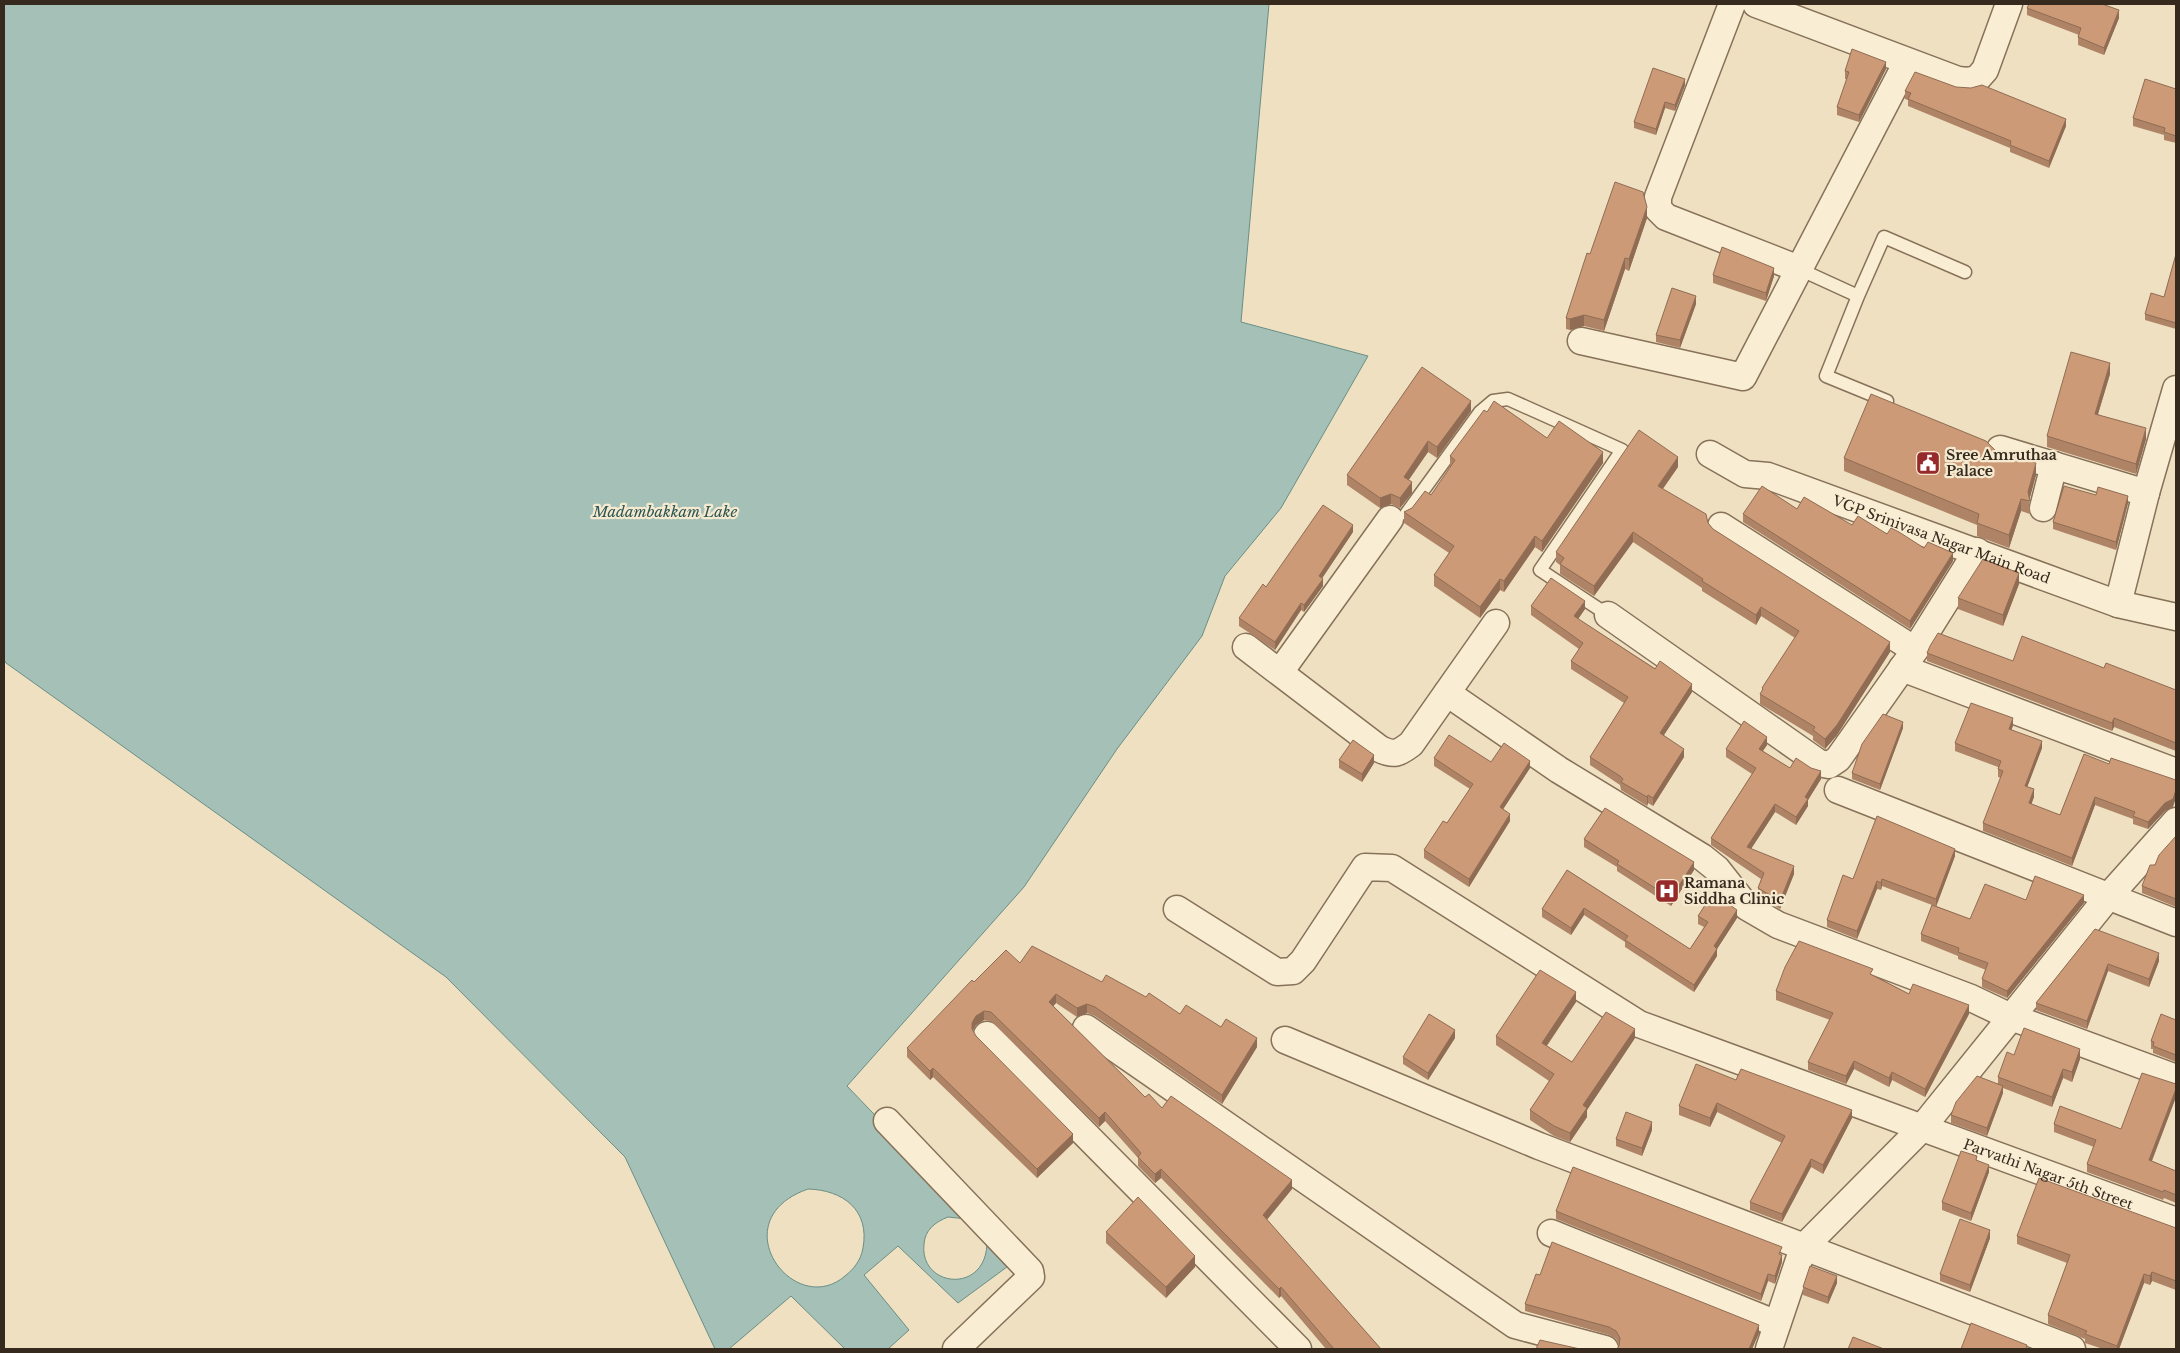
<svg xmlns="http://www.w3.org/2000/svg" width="2180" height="1353" viewBox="0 0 2180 1353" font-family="'Libre Baskerville',serif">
<rect width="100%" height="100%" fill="#eee0c1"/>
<path fill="#a4c0b7" stroke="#6b8e85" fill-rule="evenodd" d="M4,4h1265l-28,318 127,34 -87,152 -56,68 -23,60 -85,113 -93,138 -177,199 168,175 -57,42 -60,-57 -34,29 45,55 -21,19h-43l-54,-53 -62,53h-14l-90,-192 -179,-180 -440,-314 -2,-3zM808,1189c35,1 62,21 55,59 -2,12 -9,21 -18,28 -51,44 -125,-56 -37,-87zM948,1217l19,2 20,25c-2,51 -68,43 -63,0 1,-14 11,-22 24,-27z"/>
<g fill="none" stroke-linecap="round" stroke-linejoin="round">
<defs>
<path id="service" d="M1799,269l59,27 -32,80 61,25
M1858,296l26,-59 81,35
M1406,514l74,-102 13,-11 15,-2 114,51 -82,120 68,45"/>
<g id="minor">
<path d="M1732,4l-74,193v12l8,8 133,52"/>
<path d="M1756,4l202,76 10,1 9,-2 8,-9 24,-66"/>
<path d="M1581,341l162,36 164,-315"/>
<path d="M2000,449l146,44"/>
<path id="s1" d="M1710,454l35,20 23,2 350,128 58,13"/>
<path d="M2043,508l11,-43"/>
<path d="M1721,526l194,124"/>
<path d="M2118,604l28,-111 30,-104"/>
<path d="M1608,615l211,148 10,2 9,-6 77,-109 62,-99"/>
<path d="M1246,647l134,102c14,7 19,4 31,-5l85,-121"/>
<path d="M1902,668l274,104"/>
<path d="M1280,672l110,-153"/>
<path d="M1447,693l112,77 143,87 15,12 30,38 31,18 193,73 40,19 165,61"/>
<path d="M1838,790l338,133"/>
<path id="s2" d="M1177,909l100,63 16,-1 10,-10 62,-94 27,1 247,156 537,197"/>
<path d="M1086,1028l429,297 90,24"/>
<path d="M987,1035l311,314"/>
<path d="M1285,1040l254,106 533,203"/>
<path d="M887,1121l143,150 1,6 -75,72"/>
<path d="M1551,1233l226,91"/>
<path d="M1769,1349l34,-101 118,-119 187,-232 68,-76"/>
</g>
</defs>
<use href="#service" stroke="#877159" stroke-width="15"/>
<use href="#minor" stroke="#877159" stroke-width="29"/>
<use href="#service" stroke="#f9eed4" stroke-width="12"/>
<use href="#minor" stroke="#f9eed4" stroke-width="26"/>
</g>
<path fill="#af8466" d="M2027,8l92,10 -15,37 -26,-10v-8l1,-2 -52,-20z
M1886,69l-27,53 -22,-7v-8l10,-28h-2v-8z
M1685,85l-10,26 -10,-3 -9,27 -22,-7v-6z
M2176,89v54l-12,-3v-5l-31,-9v-8z
M1905,91l161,35 -17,42 -39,-16v-4l-102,-42v-6l-3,-1z
M1647,218l-18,53 -4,-2 -21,62 -20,-5 -14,4 -4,-1v-11l24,-64z
M2176,254v75l-31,-9v-6l19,-17z
M1713,275l61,1 -8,25 -53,-18z
M1696,304l-16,44 -24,-6v-7z
M2110,374l-12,40 48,25 -10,35 -89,-27v-11z
M1471,411l-34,47 -9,-6 -20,28 4,13 -12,15 -9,-4 -11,4 -33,-23v-10z
M1487,412l116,51 -61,89 -7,-5 -31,45 -4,-2 -20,28 -46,-32v-11l15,-22 -45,-30v-11l8,-4 19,-13 19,-28v-11z
M1996,451l40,24 -7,25 1,14 -9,-3 -12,37 -32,-12v-11l-133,-54v-13z
M1678,467l-15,22 45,34 5,6 177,123 -53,83 -12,14 -12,-9v-4l-53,-32v-10l2,-2v-4l33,-50 -34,-22 -5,9 -54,-34v-3l-69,-46 -39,54 -34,-22v-9l-4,-3v-10z
M2096,495l32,8 -12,47 -63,-21v-7z
M1743,514l109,11 35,9 37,14 29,13 -43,68 -167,-107z
M1353,532l-31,46 1,8 -19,26 -3,-2 -26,40 -36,-24v-8l27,-31z
M2019,584l-16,42 -45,-17v-11z
M1531,606l54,3 -7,10 114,73 -28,43 20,22 -31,49 -5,-3 -1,3 -26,-16 -1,-5 -30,-20v-8l34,-54 -53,-34v-8l8,-12 -48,-34z
M1927,653l86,8 91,7 72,22v61l-62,-24 -2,4 -185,-70z
M2013,726l-2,3 31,19 -15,39 7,10 -3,7 29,11 24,-61 89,53 -8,4 -17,18 -15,-5v-5l-38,-14 -23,61 -89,-35v-8l18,-45 -3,-1v-10l-43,-16v-8z
M1903,728l-23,62 -28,-11v-6z
M1767,745l-4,6 27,17 31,11 -13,21v6l-12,19 -21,-13 -24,37 43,25 -14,35 -22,-13v-8l3,-9 -50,-34v-7l41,-64 -26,-17v-8z
M1434,758l57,4 39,6 -27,41 7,12 -41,66 -45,-29v-8l23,-27 23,-34 -36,-23z
M1339,760l35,3 -12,19 -23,-14z
M2176,836v71l-34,-14v-7l13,-21z
M1584,839l110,31 -23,36 -54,-35v-4l-33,-20z
M1955,856l-19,50 34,13 56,-19 58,3 -77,95 -25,-11v-8l4,-9 -28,-11v-3l-37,-15v-7l11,-29 -50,-19 -1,4 -4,-1 -20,50 -30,-12v-7l26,-41z
M1567,870l123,79 14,-22 -6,-3v-8l39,2 -20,31v7l-23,36 -69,-45v-5l-41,-27 -13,20 -29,-18v-8z
M2095,929l64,32 -10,26 -41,-16 -21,58 -51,-19v-7z
M1020,963l82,19 78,32 41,13 36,20 -35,57 -127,-88 -8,-3 -10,4 -21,-14 -3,3 92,91 147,92 -25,31 114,129h-55l-45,-53 -2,2 -118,-120 -6,5 -17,-17v-8l-33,-37 -6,6 -108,-106 -7,-1 -8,5 -3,5 3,6 97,107 -36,35 -104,-101 -3,3 -23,-23v-9l67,-66z
M1873,975l36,19 60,20 -44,83 -33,-17 -3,7 -35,-18 -8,15 -38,-14v-8l22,-42 -54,-20v-9z
M1576,1002l-29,44 25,16 63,-24 -48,72v7l-17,25 -16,-6 -24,-16v-10l19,-29 -53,-36v-9z
M2176,1020v42l-23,-9v-4h-2v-8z
M1455,1038l-27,42 -25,-16v-7z
M2014,1055l66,4 -8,23 -9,-4 -11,29 -49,-19v5l-16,43 -36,-13v-8l47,-32v-6z
M1736,1080l116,38 -29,56 -12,-7 -29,55 -32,-12v-8l32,-59 -65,-31 -7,15 -31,-12v-9z
M2176,1084v13l-24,64 24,10v32l-12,-5 -1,2 -76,-28v-8l7,-17 -40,-15v-8l67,5z
M1652,1130l-10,26 -26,-10v-7z
M1977,1160l12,12 -18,49 -29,-11v-8z
M1556,1211l226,44v7l-7,22 -7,-3 -7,20 -205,-82z
M2176,1228v62l-24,-9 -2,4 -6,-2 -25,66h-16l-18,-6v-4l-37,-15v-9l19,-52 -50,-19v-8z
M1106,1232l89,35 -29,31 -60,-55z
M1990,1238l-20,54 -30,-11v-7z
M1837,1283l-9,21 -25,-9v-8z
M1525,1304l234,29 -7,16h-135l2,-4 -3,-6 -7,-4 -84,-24z"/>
<path fill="#8f6c53" d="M2119,10v8l-15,37v-7z
M1886,62v7l-27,53v-7z
M1685,79v6l-10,26v-6z
M1665,102v6l-9,27v-6z
M2066,119v7l-17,42v-7z
M1647,207v11l-18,53v-12z
M1625,258v11l-21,62v-11z
M1774,268v8l-8,25v-8z
M1696,296v8l-16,44v-8z
M1584,315v11l-14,4v-11z
M2110,363v11l-15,50v-10z
M1471,401v10l-34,47v-11z
M2146,428v11l-10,35v-10z
M1428,441v11l-24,35v-10z
M1603,452v11l-61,89v-11z
M1678,457v10l-20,28v-9z
M2036,463v12l-7,26 -1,-9z
M1412,482v11l-12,15v-10z
M1391,494v10l-11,4v-10z
M2128,496v7l-12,47v-8z
M2021,499v12l-12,37v-13z
M1353,525v7l-34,51v-7z
M1633,532v10l-39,54v-10z
M1535,536v11l-31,45v-11z
M1953,553v8l-43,68v-8z
M2019,573v11l-16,42v-11z
M1323,579v7l-19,26v-7z
M1500,579v11l-20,28v-11z
M1585,601v8l-11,16v-9z
M1301,603v7l-26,40v-8z
M1761,607v9l-5,9v-10z
M1890,642v10l-53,83 -12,14v-10z
M1692,684v8l-32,49v-8z
M2013,718v8l-4,10v-7z
M2114,718v9l-2,4v-8z
M1903,722v6l-23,62v-6z
M1767,737v8l-8,11v-7z
M2042,741v7l-17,45v-7z
M1684,749v8l-31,49v-8z
M1374,755v8l-12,19v-8z
M1530,761v7l-30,46v-7z
M1821,771v8l-13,21v6l-12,19v-8l9,-20z
M2034,789v8l-5,14v-8z
M2176,790v8l-3,9 -8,4 -17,18v-7z
M1648,795v8l-1,3v-9z
M2095,797v8l-23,61v-8z
M1775,804v8l-28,43v-8z
M1510,814v7l-41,66v-8z
M1955,849v7l-19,51v-8z
M1694,862v8l-23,36v-8z
M1794,866v8l-14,35v-8z
M1882,879v7l-1,4v-7z
M1877,881v8l-20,50v-8z
M2084,895v8l-77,95v-7z
M1584,908v7l-13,20v-7z
M1737,910v8l-20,31v7l-23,36v-7l20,-39z
M2159,953v8l-10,26v-8z
M2108,964v7l-21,58v-8z
M1576,992v10l-34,50v-9z
M1056,994v9l-7,8v-9z
M1087,1004v9l-10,4v-9z
M1969,1005v9l-44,83v-8z
M984,1011v9l-8,5 -4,7v-9l4,-7z
M1635,1029v9l-48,72v7l-17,25v-9l13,-28z
M1455,1030v8l-27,42v-7z
M1257,1038v9l-35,57v-9z
M2080,1049v10l-8,23v-10z
M1854,1061v8l-8,15v-8z
M933,1068v9l-3,3v-9z
M2063,1069v9l-11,29v-10z
M1892,1072v8l-3,7v-9z
M2003,1086v7l-16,43v-8z
M2176,1089v8l-27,71v-8z
M1717,1103v9l-7,15v-9z
M1852,1110v8l-29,56v-9z
M1105,1112v9l-6,6v-9z
M1652,1122v8l-10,26v-8z
M1073,1134v9l-36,35v-9z
M1811,1159v8l-29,55v-8z
M1989,1165v7l-18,49v-8z
M1161,1169v9l-6,5v-9z
M1292,1180v9l-29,35v-9z
M1990,1230v8l-20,54v-7z
M1782,1255v7l-7,22v-8z
M1195,1256v11l-29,31v-11z
M2152,1272v9l-2,4v-9z
M1768,1274v7l-7,20v-7z
M2144,1274v9l-25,66h-2v-3z
M1837,1276v7l-9,21v-7z
M1281,1287v9l-2,2v-9z
M1759,1325v8l-7,16h-3z"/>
<path fill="#cc9a77" stroke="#8f6c53" d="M2029,4h73l17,6 -15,38 -26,-11 3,-9 -54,-20z
M1852,49l34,13 -27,53 -22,-8 12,-35 -4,-1z
M1653,68l32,11 -10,26 -10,-3 -9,27 -22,-7z
M1915,72l41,15 15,1 11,-3 84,34 -17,42 -39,-16 1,-4 -103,-42 3,-6 -6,-2z
M2145,79l31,10v47l-12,-4 1,-4 -32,-10z
M1615,182l28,10 4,15 -18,52 -4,-1 -21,62 -20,-5 -14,4 -4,-1 21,-65 3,1z
M1722,247l52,21 -8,25 -53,-18z
M2176,254v69l-31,-9 6,-21 13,4z
M1672,288l24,8 -16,44 -24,-5z
M2071,352l39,11 -15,51 51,14 -10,36 -89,-28z
M1422,367l49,34 -34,46 -9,-6 -24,36 8,5 -12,16 -9,-4 -11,4 -33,-23z
M1871,394l115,47 10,10 40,12 -8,29 2,9 -9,-2 -12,36 -32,-12 2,-9 -135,-56z
M1494,401l53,37 12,-17 44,31 -61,89 -7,-5 -31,45 -4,-2 -20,28 -46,-32 20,-29 -50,-34 8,-4 13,-17 6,4 24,-35 -5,-4 34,-46 3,2z
M1639,430l39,27 -20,29 48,28 2,9 5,6 177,113 -53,83 -12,14 -12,-9 2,-3 -55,-33 3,-5 -1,-1 37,-57 -38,-24 -5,8 -54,-34 1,-2 -70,-47 -39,54 -34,-22 4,-6 -8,-6z
M1762,486l35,23 7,-12 48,28 6,-9 29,18 4,-6 8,4 25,16 4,-6 25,11 -43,68 -167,-107z
M2064,486l32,9 2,-8 30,9 -12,46 -63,-20z
M1323,505l30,20 -34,51 4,3 -19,26 -3,-2 -26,39 -36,-24 24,-34 3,3z
M1983,559l36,14 -16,42 -45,-17z
M1551,578l34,23 -11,15 81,53 5,-8 32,23 -32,49 24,16 -31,49 -5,-3 -1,2 -26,-15 2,-3 -3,-3 -30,-19 38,-60 -57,-36 12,-18 -52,-37z
M1938,633l75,28 9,-25 82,32 2,-5 70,27v53l-62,-25 -2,5 -185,-70 3,-7z
M1971,703l42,15 -4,11 33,12 -17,45 9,3 -5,14 31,12 24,-61 25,10 2,-6 65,22v10l-3,9 -8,4 -17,19 -15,-6 2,-4 -40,-15 -23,61 -89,-35 20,-52 -5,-2 3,-8 -46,-18z
M1883,714l20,8 -23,62 -28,-11 10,-29z
M1744,721l23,16 -8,12 31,19 6,-10 15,10 10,3 -16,26 3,2 -12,18 -21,-13 -28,43 47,19 -14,35 -22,-13 6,-15 -53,-35 45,-70 -30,-19z
M1449,735l42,27 13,-19 26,18 -30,46 10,7 -41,65 -45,-29 19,-29 4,2 26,-39 -39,-26z
M1353,740l21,15 -12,19 -23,-14z
M1605,808l89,54 -23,36 -54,-34 2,-3 -35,-22z
M1877,816l78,33 -19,50 -54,-20 -1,4 -4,-2 -20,50 -30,-11 16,-45 10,4z
M2176,836v63l-34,-13 8,-21h5l4,-10z
M1567,870l123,79 18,-27 -10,-6 15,-23 24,17 -23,36 3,3 -23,36 -69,-45 3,-4 -44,-28 -13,20 -29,-19z
M2035,876l49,19 -77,96 -25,-12 6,-16 -30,-11 1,-4 -38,-14 11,-29 38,14 15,-35 41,16z
M2095,929l64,24 -10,26 -41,-15 -21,57 -51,-18z
M1799,941l74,28 -3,5 39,20 4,-10 56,21 -44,84 -33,-17 -3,6 -35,-17 -8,15 -38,-14 25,-49 -57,-22 9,-24z
M1032,946l70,36 4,-7 40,22 3,-4 31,21 6,-9 35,22 5,-8 31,19 -35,57 -127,-88 -8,-3 -10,4 -21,-14 -7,8 96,95 4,-3 13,14 9,-12 121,84 -29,35 118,134h-47l-53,-62 -2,2 -118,-120 -6,5 -17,-17 3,-4 -36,-41 -6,6 -108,-106 -7,-1 -8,5 -4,7v6l4,7 97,98 -36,35 -104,-101 -3,3 -23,-23 65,-68 2,2 32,-32 14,13z
M1540,970l36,22 -34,51 30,19 34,-50 29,17 -52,76 4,3 -17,25 -16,-7 -24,-16 24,-36 -58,-38z
M1429,1014l26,16 -27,43 -25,-16z
M2161,1014l15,6v35l-23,-9 1,-4 -3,-1z
M2024,1028l56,21 -8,23 -9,-3 -11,28 -54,-20 9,-25 7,3z
M1696,1064l40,16 5,-11 111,41 -29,55 -12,-6 -29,55 -32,-12 35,-66 -68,-33 -7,15 -31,-12z
M2142,1073l34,11v5l-27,71 27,11v24l-12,-5 -1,2 -76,-28 9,-24 -42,-16 6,-18 61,23z
M1977,1076l26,10 -16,42 -36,-13 5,-13z
M1626,1112l26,10 -10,26 -26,-9z
M1961,1151l16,5 -1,4 13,5 -18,48 -29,-11z
M1573,1167l209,80 -3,7 3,1 -7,21 -7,-2 -7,20 -205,-83z
M2039,1178l137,50v53l-24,-9 -2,4 -6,-2 -27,72 -32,-12 2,-3 -39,-16 22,-60 -53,-19z
M1138,1197l57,59 -29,31 -60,-55z
M1960,1219l30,11 -20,55 -30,-11z
M1552,1242l207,83 -10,24h-132l2,-3 1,-8 -4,-7 -7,-4 -84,-23 11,-30 4,1z
M1810,1266l27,10 -9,21 -25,-10z
M1971,1323l56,22 -1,4h-65z
M1853,1337l31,12h-36z
M1540,1340l40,9h-44z"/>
<defs>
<symbol id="civic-square" viewBox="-11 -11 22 22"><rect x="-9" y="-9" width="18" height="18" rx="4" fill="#96292a" stroke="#f5ead0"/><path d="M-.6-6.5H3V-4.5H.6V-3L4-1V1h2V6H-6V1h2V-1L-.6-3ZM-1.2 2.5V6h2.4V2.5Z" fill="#fff"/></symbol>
<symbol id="hospital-square" viewBox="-11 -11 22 22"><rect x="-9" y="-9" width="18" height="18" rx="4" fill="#96292a" stroke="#f5ead0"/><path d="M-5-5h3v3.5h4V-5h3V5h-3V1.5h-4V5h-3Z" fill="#fff"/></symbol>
</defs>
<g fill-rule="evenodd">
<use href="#civic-square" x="1914" y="449" width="28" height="28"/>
<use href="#hospital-square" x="1653" y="877" width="28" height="28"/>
</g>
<g text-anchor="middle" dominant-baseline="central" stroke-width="4.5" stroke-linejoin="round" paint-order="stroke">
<g font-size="14" font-weight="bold" fill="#36291d" stroke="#f5ead0" text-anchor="start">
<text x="1946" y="455">Sree Amruthaa<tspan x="1946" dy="16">Palace</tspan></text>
<text x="1684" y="883">Ramana<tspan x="1684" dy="16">Siddha Clinic</tspan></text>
</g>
<g font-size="14" fill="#36291d" stroke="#f5ead0">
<text stroke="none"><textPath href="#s1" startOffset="248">VGP Srinivasa Nagar Main Road</textPath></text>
<text stroke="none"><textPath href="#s2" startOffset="1016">Parvathi Nagar 5th Street</textPath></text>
</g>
<g font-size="15" font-style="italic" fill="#2c5654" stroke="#f5ead0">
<text x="665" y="511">Madambakkam Lake</text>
</g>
</g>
<rect width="2180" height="1353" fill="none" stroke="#36291d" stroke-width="10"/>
</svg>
